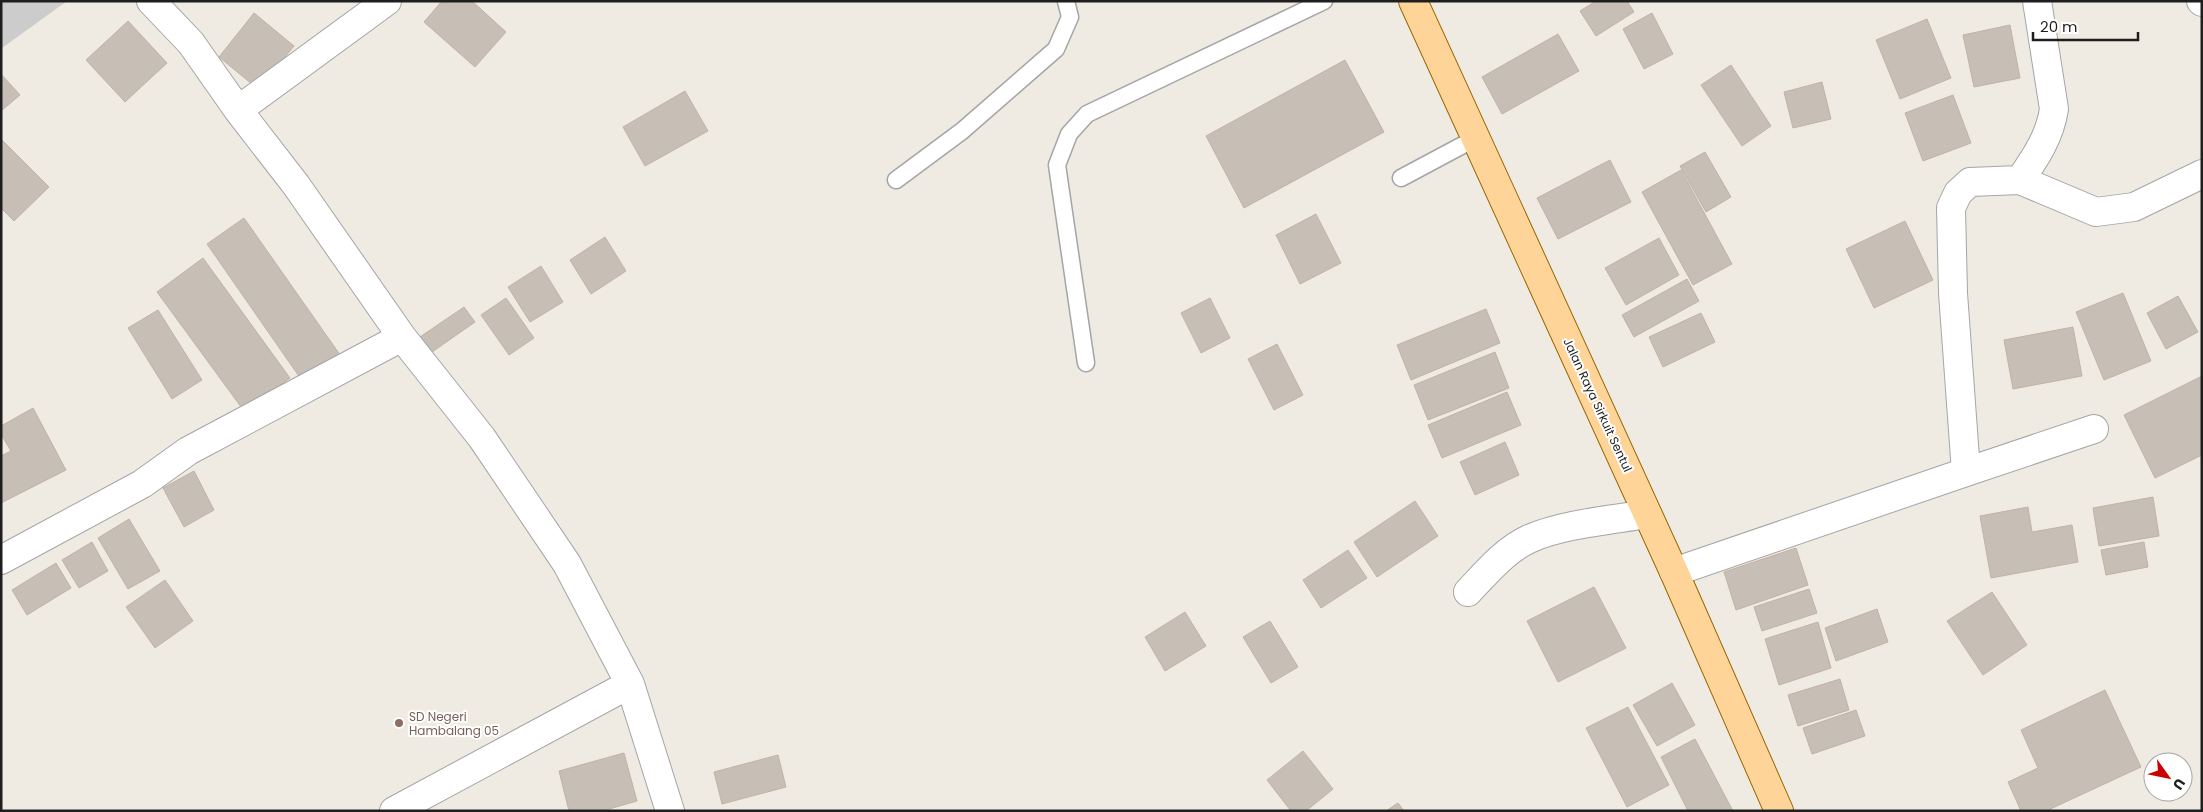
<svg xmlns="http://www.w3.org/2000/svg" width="2203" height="812" viewBox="0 0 2203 812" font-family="Poppins,sans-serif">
<rect width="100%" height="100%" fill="#efebe3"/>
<path fill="#ccc" d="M1,1h66l-65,47z"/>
<path fill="#c7beb6" stroke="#c2b2a5" d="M442,1h30l34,31 -31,35 -51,-45z
M1596,1h31l7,11 -38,24 -16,-25z
M254,13l40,33 -36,43 -39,-32z
M1652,13l21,41 -29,15 -21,-40z
M1927,19l24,59 -51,21 -24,-59z
M128,21l39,42 -42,39 -39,-42z
M2010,25l10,53 -46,9 -11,-52z
M1558,34l21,37 -77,43 -20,-37z
M1345,60l39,72 -140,76 -38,-72z
M1731,65l40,61 -29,20 -41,-61z
M1,74l19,21 -19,16z
M1822,82l9,37 -38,9 -9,-36z
M685,91l23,40 -63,35 -22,-39z
M1953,95l18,48 -48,18 -18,-48z
M1,139l48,48 -35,34 -13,-13z
M1705,152l26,45 -25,15 -26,-46z
M1610,160l21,42 -73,37 -21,-41z
M1681,170l51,94 -39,21 -51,-93z
M1316,214l25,49 -41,21 -24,-49z
M244,218l99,141 -38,26 -98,-141z
M1905,221l28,59 -59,28 -28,-59z
M605,237l21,34 -35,23 -21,-34z
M1659,238l20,37 -53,30 -21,-37z
M203,258l87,120 -46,33 -87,-119z
M541,266l22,36 -33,20 -22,-35z
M1687,279l12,22 -65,36 -12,-22z
M2123,293l28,68 -47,19 -28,-68z
M2178,296l20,36 -32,17 -19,-36z
M506,298l28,40 -25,17 -28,-40z
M1210,298l20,40 -29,15 -20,-40z
M464,307l11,15 -50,35 -11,-16z
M1486,309l14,34 -89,37 -14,-35z
M158,310l44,70 -30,19 -44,-71z
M1701,313l14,29 -52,25 -14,-30z
M2073,327l9,49 -69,13 -9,-49z
M1277,344l26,51 -29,15 -26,-51z
M1495,352l14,36 -81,32 -14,-35z
M2202,376v79l-47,23 -31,-63z
M1507,392l14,33 -79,33 -14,-33z
M33,408l33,62 -65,33v-47l10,-5 -10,-17v-8z
M1505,442l14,33 -44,20 -15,-33z
M194,471l20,39 -30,17 -21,-39z
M2153,497l6,39 -60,10 -6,-38z
M1415,501l23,35 -61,41 -23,-35z
M2028,507l4,25 40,-7 6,37 -87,16 -11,-62z
M129,519l31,52 -32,18 -30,-51z
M92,542l16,29 -29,17 -17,-28z
M2144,542l4,25 -42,8 -5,-25z
M1796,548l12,37 -72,25 -12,-38z
M1348,550l19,28 -46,30 -18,-28z
M56,563l15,25 -44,27 -15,-25z
M165,580l28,41 -38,27 -29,-41z
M1594,587l32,61 -68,34 -31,-61z
M1809,589l8,24 -55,18 -8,-24z
M1992,592l35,53 -44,30 -36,-54z
M1877,609l11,33 -52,19 -11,-33z
M1185,612l21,34 -41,25 -20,-34z
M1270,621l28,46 -27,16 -28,-46z
M1818,622l13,46 -52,17 -14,-46z
M1840,679l9,31 -51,16 -10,-31z
M1672,683l23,42 -38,21 -24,-41z
M2105,690l36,77 -95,44h-25l-13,-29 30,-14 -17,-38z
M1628,707l41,78 -42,22 -41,-79z
M1856,710l9,26 -53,18 -9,-26z
M1695,739l38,72h-45l-27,-54z
M1303,751l30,38 -27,22h-15l-24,-31z
M624,753l13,48 -35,10h-33l-10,-40z
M778,755l8,32 -64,17 -8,-32z
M1398,803l6,8h-18z"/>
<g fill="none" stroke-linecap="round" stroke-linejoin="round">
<defs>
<path id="lane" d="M1401,178l75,-40
M896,180l66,-49 94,-82 14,-32 -4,-16
M1086,363l-29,-198 12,-31 18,-20 237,-113"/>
<path id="street" d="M151,1l40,42 47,67 58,75 106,152 80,101 85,126 63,120 40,127
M2201,1l1,1
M238,110l149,-109
M2020,180c16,-23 30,-44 34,-71l-17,-108
M1966,472l128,-43
M1,560l141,-76 46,-33 214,-114
M1674,572l292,-100 -13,-179 -2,-85 7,-15 12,-11 50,-2 76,32 38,-5 68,-33
M1468,592c18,-19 37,-42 61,-53 33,-15 83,-19 118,-25
M394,811l236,-127"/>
<path id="primary" d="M1413,1l261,571 105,239"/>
</defs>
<use href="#lane" stroke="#a5a5a5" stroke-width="19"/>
<use href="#street" stroke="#a5a5a5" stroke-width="30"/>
<use href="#primary" stroke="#986700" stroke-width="30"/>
<use href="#lane" stroke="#fff" stroke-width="16"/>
<use href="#street" stroke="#fff" stroke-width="28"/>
<use href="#primary" stroke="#ffd499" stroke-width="28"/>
</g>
<circle fill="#8d6e63" stroke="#fff" stroke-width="2" cx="399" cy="723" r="5"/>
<g text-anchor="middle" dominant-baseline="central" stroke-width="4" stroke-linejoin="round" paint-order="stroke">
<g font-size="12" fill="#1e1e1e" stroke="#fff">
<text transform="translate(1598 405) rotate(65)">Jalan Raya Sirkuit Sentul</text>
</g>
<g font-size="12" fill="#785e54" stroke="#fff" text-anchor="start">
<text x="409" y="716">SD Negeri<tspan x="409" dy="14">Hambalang 05</tspan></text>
</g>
</g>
<rect width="2203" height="812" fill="none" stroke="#1e1e1e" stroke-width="5"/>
<g transform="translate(2168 777) rotate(123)"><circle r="24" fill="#ffffff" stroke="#a5a5a5"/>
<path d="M0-4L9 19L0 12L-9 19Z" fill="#cc0200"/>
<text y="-8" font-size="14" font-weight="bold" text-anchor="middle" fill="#1e1e1e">U</text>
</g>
<path d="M2033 32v8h105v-8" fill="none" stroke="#1e1e1e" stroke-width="2.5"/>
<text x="2040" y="32" font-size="15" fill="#1e1e1e" stroke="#ffffff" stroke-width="4" paint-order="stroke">20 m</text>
</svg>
